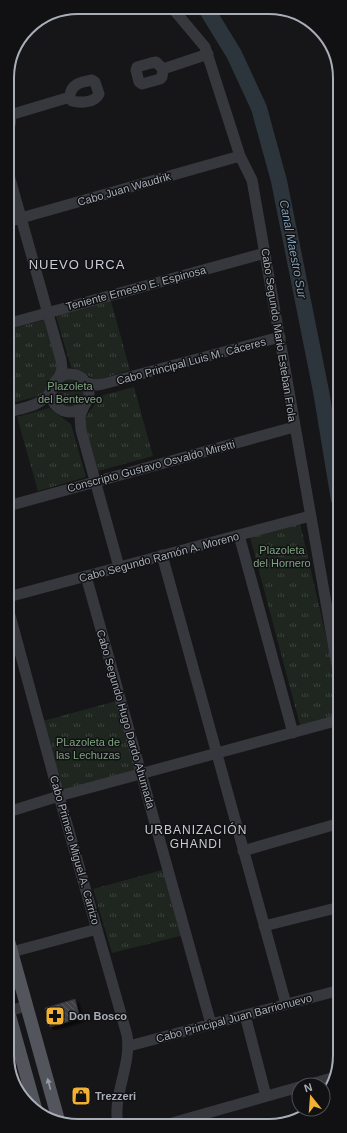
<svg xmlns="http://www.w3.org/2000/svg" width="347" height="1133" viewBox="0 0 347 1133" font-family="Arial,sans-serif">
<defs>
<pattern id="park-tufts" width="24" height="20" patternUnits="userSpaceOnUse"><rect width="24" height="20" fill="#1e261f"/><path d="M3 7l-1-3M5 7V3M7 7l1-3M15 17l-1-3M17 17v-4M19 17l1-3" fill="none" stroke="#3c433d"/></pattern>
<pattern id="building-back-hatch" width="6" height="6" patternUnits="userSpaceOnUse"><rect width="6" height="6" fill="#404145"/><path d="M-1 5l2 2M0 0l6 6M5-1l2 2" fill="none" stroke="#595a5e"/></pattern>
<filter id="shadow"><feDropShadow dx="3.5" dy="3.5" stdDeviation="1" flood-color="#0009"/></filter>
</defs>
<rect width="100%" height="100%" fill="#161618"/>
<path fill="url(#park-tufts)" d="M111,301l19,69 -33,10 -26,-13 -15,-51z
M44,320l15,51 -17,24 -33,9 -1,-4 -1,-70z
M52 392a18 18 0 1 1 36 0a18 18 0 1 1-36 0Z
M134,387l19,69 -55,15 -14,-51 16,-24z
M49,408l22,16 15,53 -48,14 -21,-74z
M300,523l39,170v22l-39,10 -50,-188z
M120,700l21,75 -82,21 -20,-74z
M166,869l18,66 -72,18 -19,-64z"/>
<g fill="none" stroke-linecap="round" stroke-linejoin="round">
<path stroke="#2c353c" stroke-width="16" d="M207,10l27,44 25,54 20,73 42,210 18,109"/>
</g>
<path fill="url(#building-back-hatch)" stroke="#303034" filter="url(#shadow)" d="M75,999l5,19 -30,9 -5,-19z"/>
<g fill="none" stroke-linecap="round" stroke-linejoin="round">
<path stroke="#37383d" stroke-width="11" d="M174,10l31,37 35,109 12,24 87,497
M163,69l-1,8 -2,2 -18,5 -3,-2 -3,-12 1,-3 14,-4 5,-1 7,7 45,-15
M7,110c5,8 5,14 0,22
M10,115l60,-18 2,4c8,2 23,2 27,-7l-4,-12 -3,-2c-11,2 -22,4 -22,17
M7,168l54,192 1,9 -3,9
M7,222l233,-66
M7,324l258,-71
M51 393a19 19 0 1 1 38 0a19 19 0 1 1-38 0Z
M86,383l11,2 6,-1 177,-47
M85,404l-5,12 1,14 38,137
M8,412c15,-4 34,-6 43,-21
M8,506l286,-79
M239,535l54,198
M162,555l124,449
M86,576l125,448
M8,597l302,-81
M8,608l51,188 68,239c5,30 -15,60 -9,90
M8,812l51,-16 280,-76
M243,851l97,-28
M264,926l76,-19
M12,952l85,-23
M8,1011l19,-5
M245,1015l21,81
M129,1046l211,-56
M307,1085l25,-7
M165,1125l134,-38"/>
<path stroke="#53555c" stroke-width="13" d="M48,14l7,-2
M8,939l51,183
M8,1010l28,100"/>
</g>
<defs><path id="oneway-solid" d="M-6-.8H1V-3.2L6.5 0L1 3.2V.8H-6Z"/></defs>
<use fill="#979ba6" href="#oneway-solid" transform="translate(49 1084) rotate(-105)"/>
<defs>
<symbol id="pharmacy-square" viewBox="-11 -11 22 22"><rect x="-9" y="-9" width="18" height="18" rx="4" fill="#f2b134" stroke="#111113"/><path d="M-2-6h4v4h4v4h-4v4h-4v-4h-4v-4h4Z" fill="#111"/></symbol>
<symbol id="shop-square" viewBox="-11 -11 22 22"><rect x="-9" y="-9" width="18" height="18" rx="4" fill="#f2b134" stroke="#111113"/><path d="M-5-2.5h2.3a2.7 3.5 0 0 1 5.4 0H5L5.5 6h-11ZM-1.5-2.5h3a1.5 2.3 0 0 0-3 0Z" fill="#111"/></symbol>
</defs>
<g fill-rule="evenodd">
<use href="#pharmacy-square" x="44" y="1005" width="22" height="22"/>
<use href="#shop-square" x="70" y="1085" width="22" height="22"/>
</g>
<g text-anchor="middle" dominant-baseline="central" stroke-width="3" stroke-linejoin="round" paint-order="stroke">
<g font-size="11" fill="#a8adb8" stroke="#111113">
<text transform="translate(124 189) rotate(-16)">Cabo Juan Waudrik</text>
<text transform="translate(136 288) rotate(-15)">Teniente Ernesto E. Espinosa</text>
<text transform="translate(279 335) rotate(81)">Cabo Segundo Mario Esteban Frola</text>
<text transform="translate(191 361) rotate(-15)">Cabo Principal Luis M. Cáceres</text>
<text transform="translate(151 466) rotate(-15)">Conscripto Gustavo Osvaldo Miretti</text>
<text transform="translate(159 557) rotate(-15)">Cabo Segundo Ramón A. Moreno</text>
<text transform="translate(126 719) rotate(74)">Cabo Segundo Hugo Dardo Ahumada</text>
<text transform="translate(75 850) rotate(74)">Cabo Primero Miguel A. Carrizo</text>
<text transform="translate(234 1018) rotate(-15)">Cabo Principal Juan Barrionuevo</text>
</g>
<g font-size="11" fill="#7fa381" stroke="#111113">
<text x="70" y="386">Plazoleta<tspan x="70" dy="13">del Benteveo</tspan></text>
<text x="282" y="550">Plazoleta<tspan x="282" dy="13">del Hornero</tspan></text>
<text x="88" y="742">PLazoleta de<tspan x="88" dy="13">las Lechuzas</tspan></text>
</g>
<g font-size="11" font-weight="bold" fill="#a8adb8" stroke="#111113" text-anchor="start">
<text x="69" y="1016">Don Bosco</text>
<text x="95" y="1096">Trezzeri</text>
</g>
<g font-size="12" font-style="italic" fill="#7f9bb3" stroke="#111113">
<text transform="translate(293 249) rotate(79)">Canal Maestro Sur</text>
</g>
<g font-size="12" letter-spacing="1" fill="#c9ccd4" stroke="#111113">
<text x="196" y="830">URBANIZACIÓN<tspan x="196" dy="14">GHANDI</tspan></text>
</g>
<g font-size="13" letter-spacing="1" fill="#c9ccd4" stroke="#111113">
<text x="77" y="264">NUEVO URCA</text>
</g>
</g>
<path d="M0 0H347V1133H0ZM78 14H269A64 64 0 0 1 333 78V1055A64 64 0 0 1 269 1119H78A64 64 0 0 1 14 1055V78A64 64 0 0 1 78 14Z" fill="#111113" fill-rule="evenodd"/>
<path fill="none" stroke="#a8adb8" stroke-width="2" d="M78 14H269A64 64 0 0 1 333 78V1055A64 64 0 0 1 269 1119H78A64 64 0 0 1 14 1055V78A64 64 0 0 1 78 14Z"/>
<g transform="translate(311 1097) rotate(343)"><circle r="19" fill="#111113" stroke="#4d4f55"/>
<path d="M0-3L7 15L0 10L-7 15Z" fill="#f2b134"/>
<text y="-6" font-size="11" font-weight="bold" text-anchor="middle" fill="#a8adb8">N</text>
</g>
</svg>
